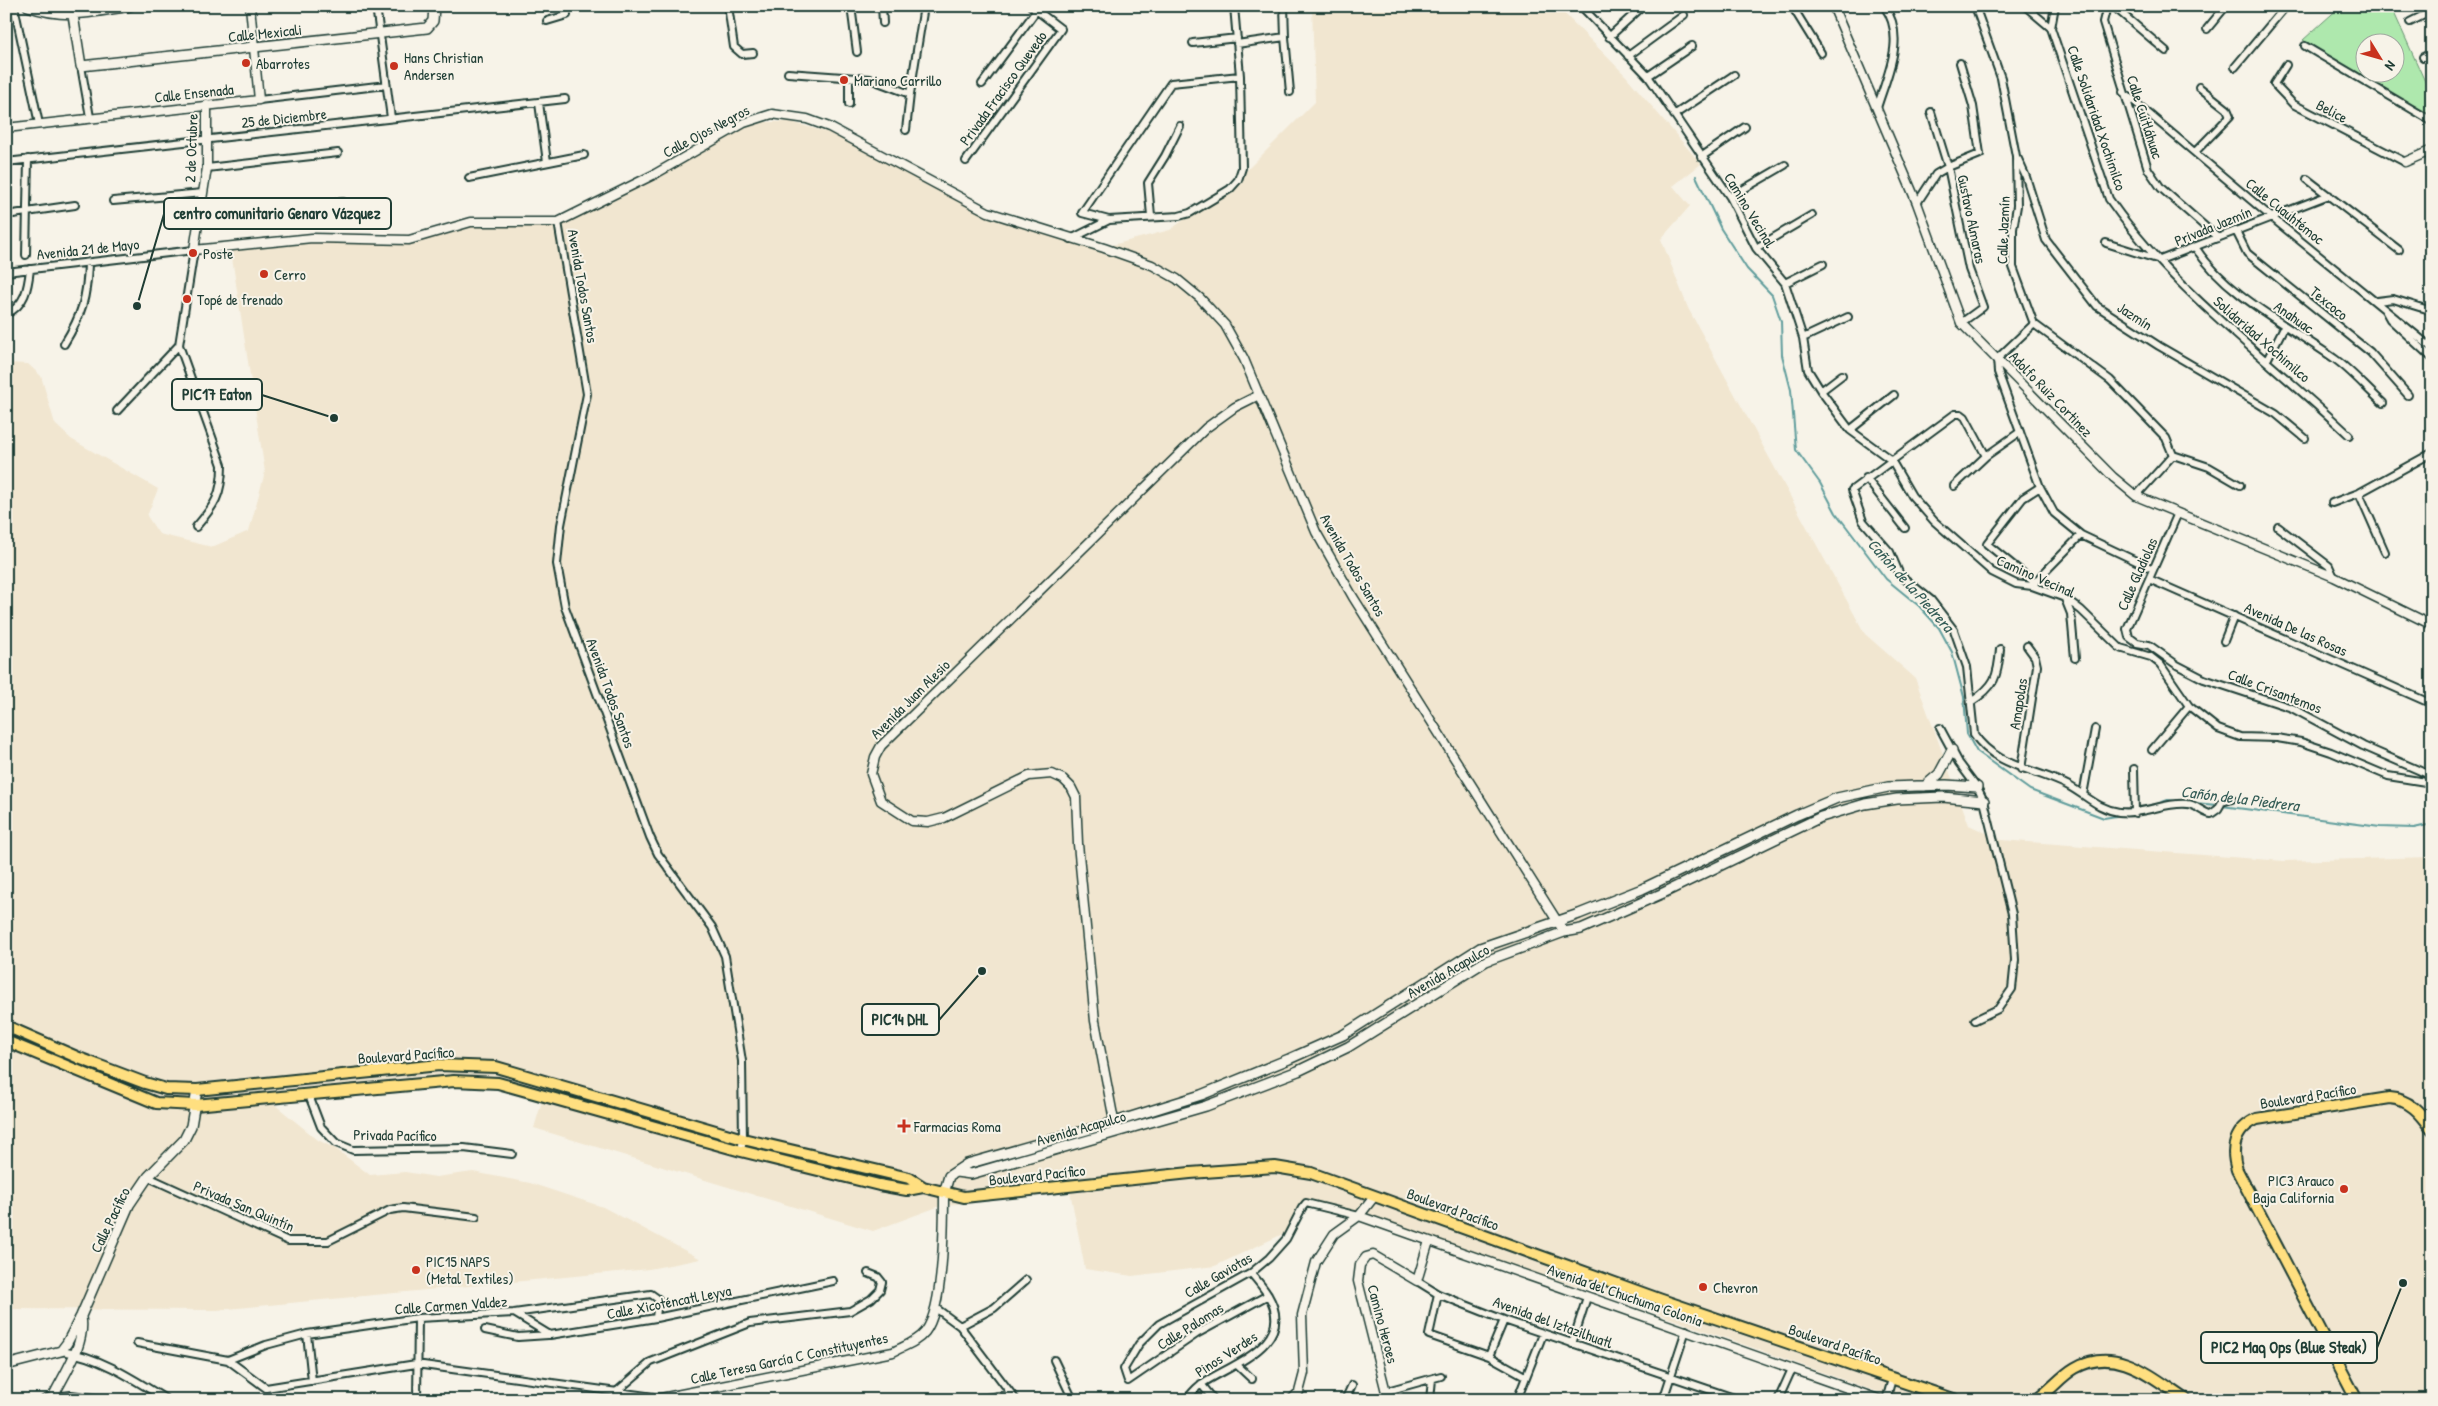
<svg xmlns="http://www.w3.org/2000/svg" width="2438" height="1406" viewBox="0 0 2438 1406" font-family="'Patrick Hand',sans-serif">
<rect width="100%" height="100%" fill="#f7f3e8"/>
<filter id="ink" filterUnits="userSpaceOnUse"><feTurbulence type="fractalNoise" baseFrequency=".02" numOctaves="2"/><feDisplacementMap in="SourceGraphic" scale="10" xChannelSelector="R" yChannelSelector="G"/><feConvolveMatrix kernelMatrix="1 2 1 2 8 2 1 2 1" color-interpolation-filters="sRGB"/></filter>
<g filter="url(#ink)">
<path fill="#f1e6d0" d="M1312,6h245l69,70 75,88 -28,22 17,20 -29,33 27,69 177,326 50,44 54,147 32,15 283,21 148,-4v543h-532l-312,-111 -277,-85 -14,5 -10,23 -72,34 -83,10 -47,-7 -15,-78h-15l-115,15 -67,25 -339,-103 8,-27 -46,-14 -122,3 -105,10 49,40 18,9 34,26 35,-3 31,5 37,-5 57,11 73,24 98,52 -52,10 -432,41 -211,-1v-946l22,1 13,12 14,48 16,15 87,50 -11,27 12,18 53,13 37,-16 16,-59 -35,-227 92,-7 89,5 52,-24 98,7 194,-104h36l63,18 124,69 119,40 73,-19 65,-48 80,-80z"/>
<path fill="#aee8ad" stroke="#669270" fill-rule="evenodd" d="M2341,6h50l41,91v20l-129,-77zM2366,42h30v30h-30z"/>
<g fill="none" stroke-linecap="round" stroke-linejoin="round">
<path stroke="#609d9c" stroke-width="2" d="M1696,176l25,53 26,40 25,26 9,26 1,34 9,35 5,60 24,33 16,30 50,66 33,27 20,22 13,24 12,45 3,37 10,18 53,38 74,28 18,-3
M2195,803l22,2
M2151,806l17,-6 9,1
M2222,806l158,21 34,1 18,-4"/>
<defs>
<path id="minor" d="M14,6l25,118
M376,6l15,112
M728,6l6,41 8,7 11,-1
M851,6l6,46
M882,6l1,17
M1234,6l6,70 2,92 -4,12 -8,9 -40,24 -11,3 -70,4 -27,-7 89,-130 69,-7
M1581,6l67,70 82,121 26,51 29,35 18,55 5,32 13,21 29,39 41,30 21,36 22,25 58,51 24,12 16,2 33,12 16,12 39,38 31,9 9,7 29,42 29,23 22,8 37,1 24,4 30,10 57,24 44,7
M1792,6l29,47
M1975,6l26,72 15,78 1,50 -4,23v38l21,57 76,56 56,58 7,17
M2025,6l26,22
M2055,6l-4,22 58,171c64,92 159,159 240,236
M2107,6l-4,16 45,147 13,19 57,50
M2113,6l53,45
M547,21l20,-6v-9
M2410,22l22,-11
M2207,29l19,-23
M1285,37l5,55
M1609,37l34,-31
M1193,43l44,-5
M1237,44l48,-7 -1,-31
M2305,46l127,75
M1628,56l56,-41
M2423,57l9,-4
M2286,65l-12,19 19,20 112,58
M81,66l9,51
M2235,67l51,-61
M788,73l82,6 40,15
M1648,76l44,-30
M982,84l54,-73
M2123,92l147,124 162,132
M259,100l127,-15
M539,103l8,59
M849,104v-25
M1877,108c10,-33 30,-71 7,-102
M1931,112l17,55 21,102 14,38 -22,16
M1674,115l60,-40
M906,130l4,-36 14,-88
M2195,152l35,-36 -3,-7 -28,-22
M2427,152l5,9
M1701,157l44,-30
M2018,159l8,18 20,63 51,66 62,40 117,68 29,24
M966,161l95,-132 -30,-23
M6,162l559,-63
M207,168l131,-15
M469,178l115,-23
M2307,179l92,71
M1730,197l55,-32
M113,201l90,-8
M1917,203l19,-29 12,-7 32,-13 -7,-48 -13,-43
M6,215l69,-10
M1151,216l-3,-33 17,-27 15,-30
M200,218l143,-16
M558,222l29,172 -26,131 -4,39 8,43 85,230 8,17 54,73 13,29 17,105 1,78 -2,12
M2236,231l11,22 123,99 38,43
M1071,239l38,-19
M2106,243l54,17 169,-65
M2195,247c31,48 94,79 140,112 17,12 32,30 48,44
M1756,248l56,-33
M26,255l2,-96
M6,272l188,-22 -15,95 43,120c0,30 -7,40 -26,62
M1785,283l38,-19
M2377,301l16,-2 39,12
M2385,310l5,9 42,39
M6,314c19,-8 22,-26 24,-45
M2034,324l-37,35 1,13 42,115 14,26 27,22 72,34
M1803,338l45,-21
M64,344c18,-29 23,-47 24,-80
M2267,360l17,-33
M1821,391l21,-16
M117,411l62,-66
M1850,430l44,-35
M2173,455l36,12 31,18
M1986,456l-21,-39 -4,-3h-6l-103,76 11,31 27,31 10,23 31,25 23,30 13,37 7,67c21,33 63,35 95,52 18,10 29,23 50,26 24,3 45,-10 68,-8 9,0 15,9 24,10l7,-5 4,-7 10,-3
M1866,478l39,50
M1954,486l32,-30 34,-24
M2359,493l26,59
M2136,496l37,-41
M2332,503l27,-10 73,-40
M2178,513l-51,116 2,8 8,6 12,2 28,20 27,14 88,29 71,38 69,30
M2278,527l51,39 5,11
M2149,579l283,125
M2035,583l-48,-39 36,-46 17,-11
M2033,584l48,-49
M2065,599l6,15 4,44
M2224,641l10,-25
M1971,702c24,-16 27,-25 29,-53
M1940,728l19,35 18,24 7,14 28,113 3,46 -3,29 -14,20 -23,11
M2152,750l37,-44
M2021,769l16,-103 -2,-9 -8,-11
M2134,769l1,44
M2083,795l12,-66
M308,1093l13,34 15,16 17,7 111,-2 48,6
M148,1177l140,64h40l62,-31 13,-2 73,9
M1417,1281l21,13 66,26 236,80
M1438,1294l-9,41 60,21 36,20
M1268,1295l-70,38 -70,48 -4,-12 15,-25 20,-20 92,-51 18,-15 17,-19 16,-31 4,-5 53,13
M937,1309l23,17 56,74
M514,1313l36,22 106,-17 177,-37
M960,1326l34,-18 32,-28
M485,1330l33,7 30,-2
M307,1334l5,47
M137,1343l91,17 38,28 150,-24 245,34v2
M1572,1344l15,-47
M61,1351c38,5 74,29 106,49
M1489,1356l15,-36
M228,1360l38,-15 41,-11 111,-16 96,-5 137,-19 7,5 -2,19
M1054,1360l19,40
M1237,1365l15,14
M1201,1384l13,16
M1387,1391l54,-15
M615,1393l36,-31 99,-39 100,-12 21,-12 9,-9 2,-8 -4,-5 -10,-4
M53,1397l18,-2 39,5
M417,1400l1,-82
M974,1400l37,-6
M1186,1400c5,-6 10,-13 17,-17 31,-20 94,-39 65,-88 -5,-8 -11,-15 -17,-22
M1345,1400l7,-15
M1430,1400l2,-21
M1517,1400l26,-66
M1663,1400l23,-70
M1778,1400l14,-31
M1886,1400l6,-21"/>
<path id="tertiary" d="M1833,6l84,197 44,120 152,154 23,19 198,81 98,48
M207,105v63l-13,82 118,-12 97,2 62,-18h87l97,-48 89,-51 28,-9 35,5 22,8 159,85 116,36 48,17 25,14 23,19 25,27 19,34 72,173 37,65 211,335
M6,128l253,-28 -9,-94
M2405,162l27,-12
M1115,1126l-20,-105 -17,-177 -2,-47 -5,-10 -8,-8 -11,-5 -23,2 -85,42 -16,4 -16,-1 -31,-20 -10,-27 4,-17 6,-11 325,-318 29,-21 24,-12
M1359,1216l522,184
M661,1398l232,-46c11,-6 24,-10 32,-20 19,-24 19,-107 19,-139
M1291,1400l8,-8 5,-19 -2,-58 14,-53 18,-28 25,-18 15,-19
M1388,1400l-30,-119 2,-16 6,-8 7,-2 44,26 12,-40"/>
<path id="secondary" d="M28,6c39,14 63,6 102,0
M68,6l5,9 8,51 346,-38 6,-7 1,-15
M1925,786l14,-12 13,-24
M956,1172l15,2 235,-68 92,-35 50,-24 138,-86 78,-29 17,-3 80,-35 160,-77 44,-13 32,-5 46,-2 41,4
M944,1193l5,-17 18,-12 148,-42 86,-27 88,-36 54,-24 137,-87 99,-34 63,-25 155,-74 40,-17 51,-11 58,-2 31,2
M6,1365l55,-14 6,-8 14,-27 48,-111 19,-28 36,-37 7,-14 6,-36
M45,1400l8,-3c11,-23 33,-53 28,-80"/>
<path id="primary" d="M6,1026l73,32 66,25 21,6 31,1 242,-25 57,2 247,72 166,39 14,9 41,10 226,-24 85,-6 36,6 348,126 297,101
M6,1041l150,62 39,2 259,-24 44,2 243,68 138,34 28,5 16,-3
M2036,1400c14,-9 25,-24 39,-32 42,-24 78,10 112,32
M2357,1400l-120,-230c-7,-22 -2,-41 20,-51l132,-21c20,1 32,15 43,31"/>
</defs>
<use href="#minor" stroke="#1f3d34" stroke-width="10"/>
<use href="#tertiary" stroke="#1f3d34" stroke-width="11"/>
<use href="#secondary" stroke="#1f3d34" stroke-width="12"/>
<use href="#primary" stroke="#1f3d34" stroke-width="14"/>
<use href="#minor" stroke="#f7f3e8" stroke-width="6"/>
<use href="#tertiary" stroke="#f7f3e8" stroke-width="8"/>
<use href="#secondary" stroke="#f7f3e8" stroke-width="9"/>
<use href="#primary" stroke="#ffdf80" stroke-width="10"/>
</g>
</g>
<g fill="#c8321e" stroke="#f7f3e8" stroke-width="2">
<circle cx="246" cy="63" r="5"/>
<circle cx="394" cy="66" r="5"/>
<circle cx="844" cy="80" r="5"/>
<circle cx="193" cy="253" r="5"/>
<circle cx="264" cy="274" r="5"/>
<circle cx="187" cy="299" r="5"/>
<path d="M901.5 1118.5h5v5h5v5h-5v5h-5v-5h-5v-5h5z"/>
<circle cx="2344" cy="1189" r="5"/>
<circle cx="416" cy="1270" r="5"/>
<circle cx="1703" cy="1287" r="5"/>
</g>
<g text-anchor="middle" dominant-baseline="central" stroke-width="4" stroke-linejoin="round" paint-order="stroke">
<g font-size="15" fill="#1f3d34" stroke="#f7f3e8">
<text transform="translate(265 33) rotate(-6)">Calle Mexicali</text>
<text transform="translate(1003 88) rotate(-54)">Privada Fracisco Quevedo</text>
<text transform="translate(194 93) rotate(-6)">Calle Ensenada</text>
<text transform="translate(2332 111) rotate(28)">Belice</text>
<text transform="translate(2145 117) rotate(72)">Calle Cuitláhuac</text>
<text transform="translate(284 118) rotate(-6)">25 de Diciembre</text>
<text transform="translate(2097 118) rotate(71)">Calle Solidaridad Xochimilco</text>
<text transform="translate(706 131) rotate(-28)">Calle Ojos Negros</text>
<text transform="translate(191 148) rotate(-88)">2 de Octubre</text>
<text transform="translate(1750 210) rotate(59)">Camino Vecinal</text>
<text transform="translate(2285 211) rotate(39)">Calle Cuauhtémoc</text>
<text transform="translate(1972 219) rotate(78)">Gustavo Almaras</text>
<text transform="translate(2213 226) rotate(-22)">Privada Jazmín</text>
<text transform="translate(2003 230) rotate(-88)">Calle Jazmín</text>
<text transform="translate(88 249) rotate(-6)">Avenida 21 de Mayo</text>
<text transform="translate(583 286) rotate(80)">Avenida Todos Santos</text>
<text transform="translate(2329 303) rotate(39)">Texcoco</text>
<text transform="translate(2135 316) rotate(33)">Jazmín</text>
<text transform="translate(2294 317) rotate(35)">Anahuac</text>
<text transform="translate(2262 339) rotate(41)">Solidaridad Xochimilco</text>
<text transform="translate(2051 394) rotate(46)">Adolfo Ruiz Cortinez</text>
<text transform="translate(1353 565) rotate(60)">Avenida Todos Santos</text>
<text transform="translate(2137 574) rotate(-66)">Calle Gladiolas</text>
<text transform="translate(2036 576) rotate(24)">Camino Vecinal</text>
<text transform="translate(2296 629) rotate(24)">Avenida De las Rosas</text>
<text transform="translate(2275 691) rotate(21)">Calle Crisantemos</text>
<text transform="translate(611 693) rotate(70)">Avenida Todos Santos</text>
<text transform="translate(910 699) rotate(-45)">Avenida Juan Alesio</text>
<text transform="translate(2018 704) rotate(-81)">Amapolas</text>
<text transform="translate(1448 971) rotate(-30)">Avenida Acapulco</text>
<text transform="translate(406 1055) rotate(-4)">Boulevard Pacífico</text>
<text transform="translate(2308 1096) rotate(-9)">Boulevard Pacífico</text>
<text transform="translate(1081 1128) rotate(-16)">Avenida Acapulco</text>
<text transform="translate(395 1135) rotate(1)">Privada Pacífico</text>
<text transform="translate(1037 1175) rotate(-6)">Boulevard Pacífico</text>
<text transform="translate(244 1206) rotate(23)">Privada San Quintín</text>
<text transform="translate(1453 1209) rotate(20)">Boulevard Pacífico</text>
<text transform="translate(110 1220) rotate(-64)">Calle Pacífico</text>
<text transform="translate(1218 1275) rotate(-30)">Calle Gaviotas</text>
<text transform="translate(1625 1295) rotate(19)">Avenida del Chuchuma Colonia</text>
<text transform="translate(669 1302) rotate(-11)">Calle Xicoténcatl Leyva</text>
<text transform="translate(451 1305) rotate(-4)">Calle Carmen Valdez</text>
<text transform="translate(1553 1322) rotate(20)">Avenida del Iztazilhuatl</text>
<text transform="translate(1383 1324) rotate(75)">Camino Heroes</text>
<text transform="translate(1190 1326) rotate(-32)">Calle Palomas</text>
<text transform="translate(1835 1344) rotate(19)">Boulevard Pacífico</text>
<text transform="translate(1226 1354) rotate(-33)">Pinos Verdes</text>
<text transform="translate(789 1358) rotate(-12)">Calle Teresa García C Constituyentes</text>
</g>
<g font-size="15" fill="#1f3d34" stroke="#f7f3e8" text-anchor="start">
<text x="404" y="57">Hans Christian<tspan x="404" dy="17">Andersen</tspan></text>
<text x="256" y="63">Abarrotes</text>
<text x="854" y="80">Mariano Carrillo</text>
<text x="203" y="253">Poste</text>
<text x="274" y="274">Cerro</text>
<text x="197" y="299">Topé de frenado</text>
<text x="914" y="1126">Farmacias Roma</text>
<text x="2334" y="1180" text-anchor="end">PIC3 Arauco<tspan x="2334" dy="17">Baja California</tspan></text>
<text x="426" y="1261">PIC15 NAPS<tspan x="426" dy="17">(Metal Textiles)</tspan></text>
<text x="1713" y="1287">Chevron</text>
</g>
<g font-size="16" font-style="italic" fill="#355d57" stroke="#f7f3e8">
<text transform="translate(1911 585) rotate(48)">Cañón de la Piedrera</text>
<text transform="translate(2240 798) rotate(7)">Cañón de la Piedrera</text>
</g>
</g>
<path fill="none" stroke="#1f3d34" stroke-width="2" d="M137 306L164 214M334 418L262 395M982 971L939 1020M2403 1283L2377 1348"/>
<g fill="#1f3d34" stroke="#f7f3e8" stroke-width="2">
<circle cx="137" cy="306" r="5"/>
<circle cx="334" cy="418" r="5"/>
<circle cx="982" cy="971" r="5"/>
<circle cx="2403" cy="1283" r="5"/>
</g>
<g fill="#f7f3e8" stroke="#1f3d34" stroke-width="2">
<rect x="164" y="198" width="227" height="31" rx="5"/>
<rect x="172" y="379" width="90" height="31" rx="5"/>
<rect x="862" y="1004" width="77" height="31" rx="5"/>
<rect x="2201" y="1332" width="176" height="31" rx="5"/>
</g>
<g font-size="16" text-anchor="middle" font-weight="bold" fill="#1f3d34">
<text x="277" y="219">centro comunitario Genaro Vázquez</text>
<text x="217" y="400">PIC17 Eaton</text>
<text x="900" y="1025">PIC14 DHL</text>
<text x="2289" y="1353">PIC2 Maq Ops (Blue Steak)</text>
</g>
<rect width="2438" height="1406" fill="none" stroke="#f7f3e8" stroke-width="25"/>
<rect x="12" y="12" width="2413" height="1381" fill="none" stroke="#1f3d34" stroke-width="2" filter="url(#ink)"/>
<g transform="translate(2380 58) rotate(127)"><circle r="24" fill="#f7f3e8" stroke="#a1aaa0"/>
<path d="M0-4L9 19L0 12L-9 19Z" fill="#c8321e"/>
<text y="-8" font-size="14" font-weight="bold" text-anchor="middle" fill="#1f3d34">N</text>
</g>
</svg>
